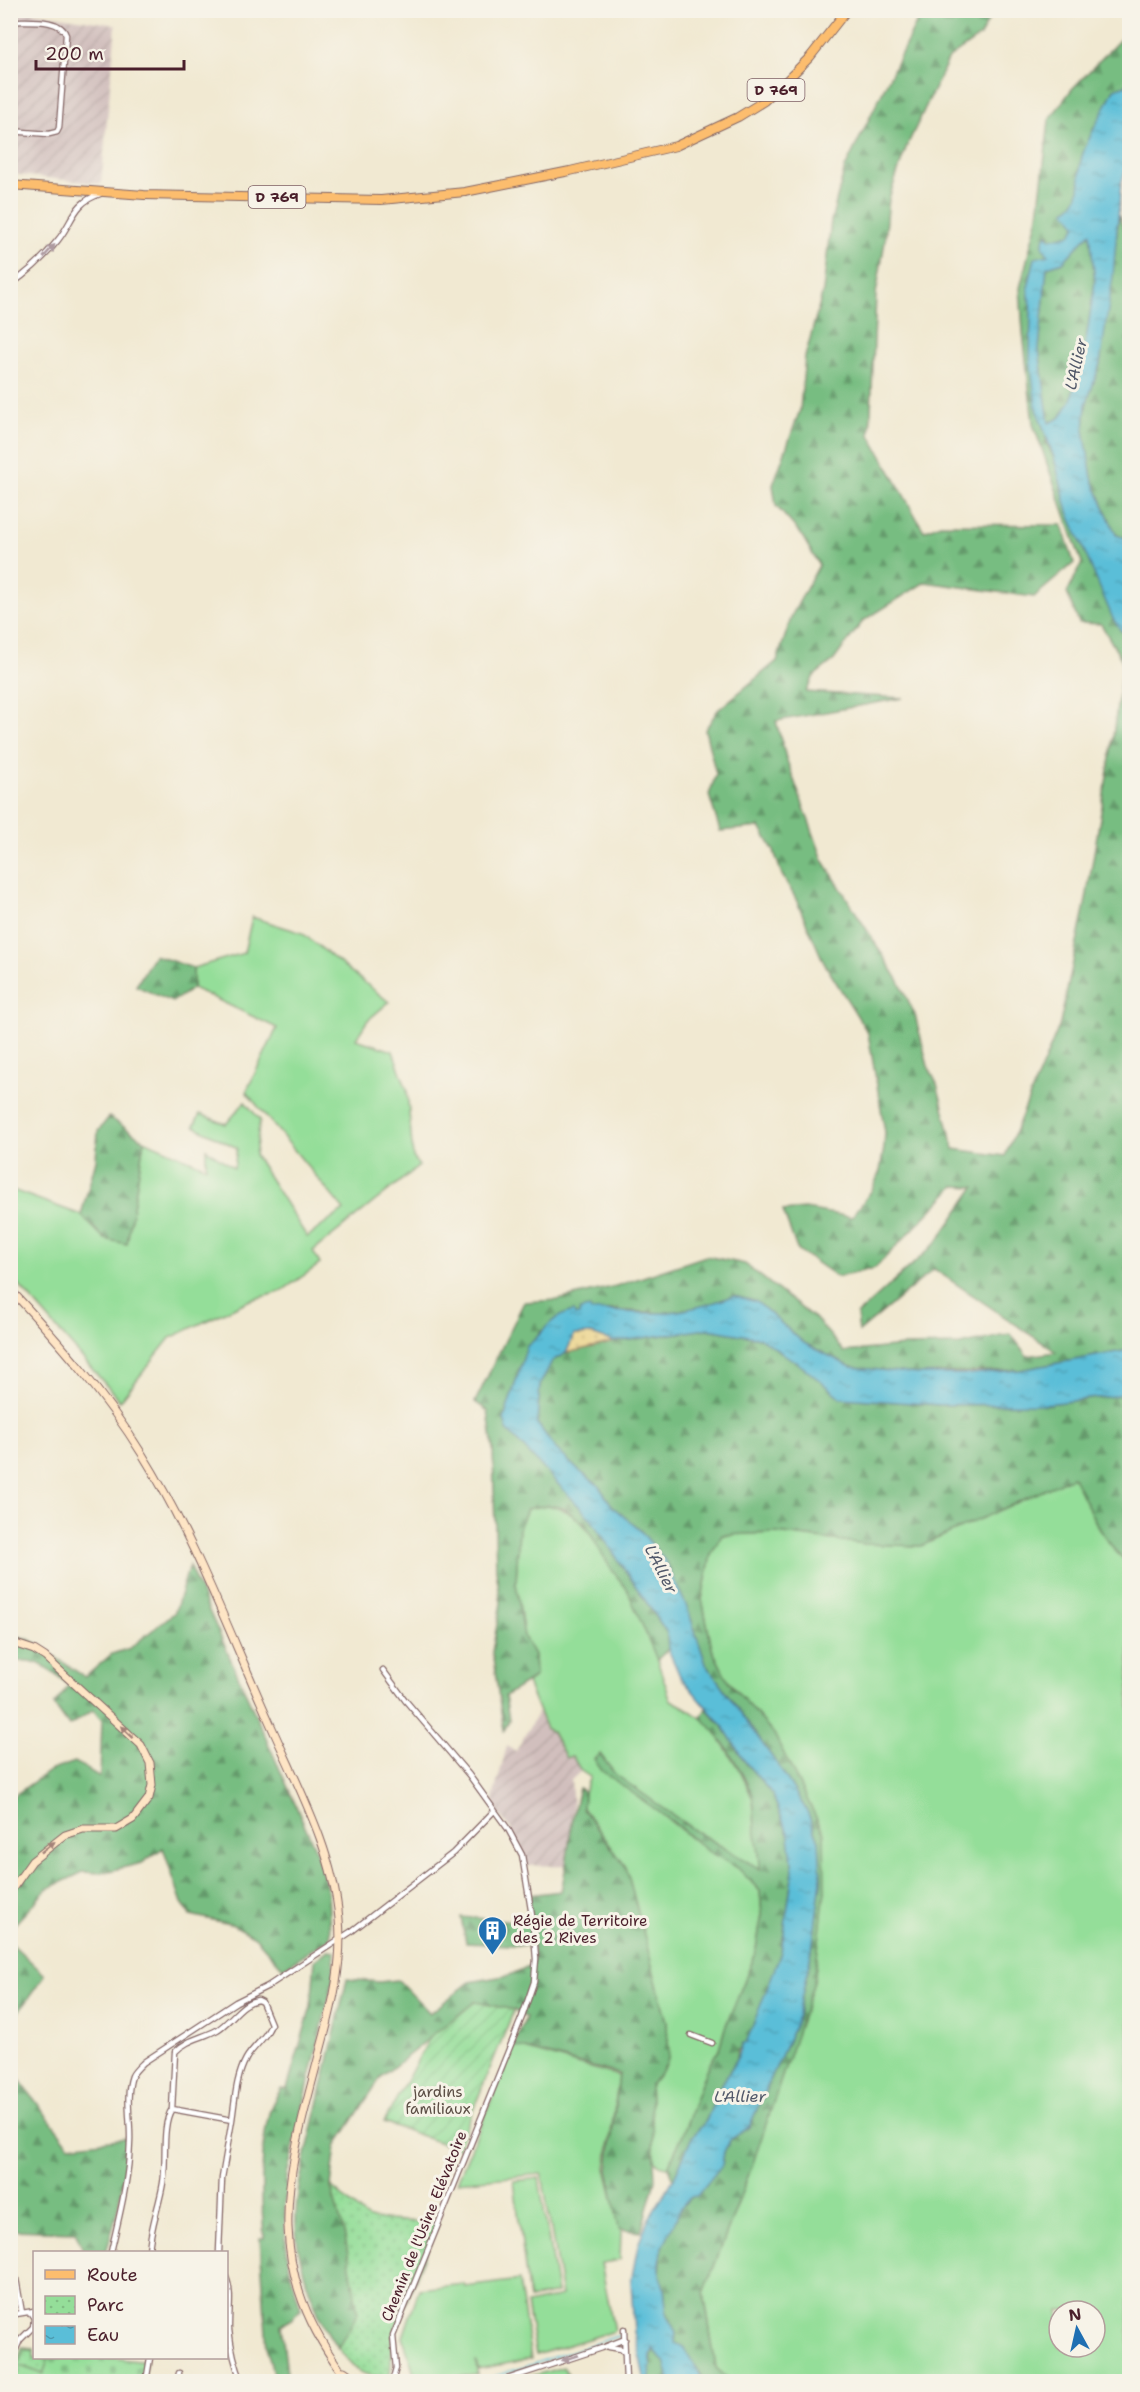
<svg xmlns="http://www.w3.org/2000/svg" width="1140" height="2392" viewBox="0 0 1140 2392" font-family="'Shantell Sans',sans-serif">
<defs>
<pattern id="industrial-furrows" width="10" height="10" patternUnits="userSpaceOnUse" patternTransform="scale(1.5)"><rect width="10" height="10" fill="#d1bfbd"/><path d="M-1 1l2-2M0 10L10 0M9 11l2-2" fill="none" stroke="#b5a4a3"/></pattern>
<pattern id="forest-firs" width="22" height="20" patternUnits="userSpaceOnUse" patternTransform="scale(1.5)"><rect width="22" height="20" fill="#77bd81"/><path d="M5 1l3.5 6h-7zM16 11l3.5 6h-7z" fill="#64996a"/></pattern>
<pattern id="sand-dots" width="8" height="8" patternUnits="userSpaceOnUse" patternTransform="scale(1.5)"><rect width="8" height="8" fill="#eeda9e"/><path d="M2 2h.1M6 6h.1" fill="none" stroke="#cebb88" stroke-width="1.8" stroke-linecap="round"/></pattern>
<pattern id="cemetery-stones" width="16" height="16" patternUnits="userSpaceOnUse" patternTransform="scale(1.5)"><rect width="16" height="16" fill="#94de99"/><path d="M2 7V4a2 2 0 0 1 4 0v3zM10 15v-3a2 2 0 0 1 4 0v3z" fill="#81be84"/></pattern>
<pattern id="park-dots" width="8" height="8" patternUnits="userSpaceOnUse" patternTransform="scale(1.5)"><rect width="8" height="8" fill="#94de99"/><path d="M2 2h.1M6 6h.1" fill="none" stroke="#81be84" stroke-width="1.8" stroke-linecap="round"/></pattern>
<pattern id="garden-furrows" width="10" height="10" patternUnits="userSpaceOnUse" patternTransform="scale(1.5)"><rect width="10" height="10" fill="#94de99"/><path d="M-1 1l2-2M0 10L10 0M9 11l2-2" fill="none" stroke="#81be84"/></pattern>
<pattern id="water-ripples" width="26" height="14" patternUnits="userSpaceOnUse" patternTransform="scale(1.5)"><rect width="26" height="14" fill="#5abed8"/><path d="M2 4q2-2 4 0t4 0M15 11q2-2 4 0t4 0" fill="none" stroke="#4c9aaf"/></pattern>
</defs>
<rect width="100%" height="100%" fill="#f7f3e8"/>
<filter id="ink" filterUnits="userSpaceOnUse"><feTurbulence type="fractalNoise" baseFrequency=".0167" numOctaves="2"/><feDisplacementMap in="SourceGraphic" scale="12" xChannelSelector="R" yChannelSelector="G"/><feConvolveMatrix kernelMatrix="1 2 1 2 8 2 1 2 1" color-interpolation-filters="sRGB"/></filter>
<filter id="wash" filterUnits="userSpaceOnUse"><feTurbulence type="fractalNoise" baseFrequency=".008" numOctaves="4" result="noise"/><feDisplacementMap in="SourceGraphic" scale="24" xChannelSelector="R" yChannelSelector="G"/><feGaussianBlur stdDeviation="1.35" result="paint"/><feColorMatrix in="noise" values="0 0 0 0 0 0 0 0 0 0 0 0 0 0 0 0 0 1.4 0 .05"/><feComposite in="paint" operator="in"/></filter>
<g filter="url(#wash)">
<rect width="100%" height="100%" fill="#f1e9d2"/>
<path fill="url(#industrial-furrows)" d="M11,11h16l89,14 -15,159 -90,-10z
M538,1712l8,17 6,3 14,26 6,-2 9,15 -10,9 2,29 -6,56 -40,1 -2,-12 -15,-26 -13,-16 -4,-14 14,-52 9,5z"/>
<path fill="#94de99" stroke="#6f7e62" stroke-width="1.5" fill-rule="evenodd" d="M252,917l50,16 87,69 -22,19 -11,18 37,12 14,39 6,67 6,9 -106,85 7,13 -40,28 -30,8 -80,38 -50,63 -109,-125 -1,-87 71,26 24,24 22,4 17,-103 62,27v-18l28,19 3,-20 -43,-22 6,-12 26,10 19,-22 15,18 -5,35 52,82 37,-27 -98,-118 31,-64 -84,-40v-20l51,-15z
M1073,1476c13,27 31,71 56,87v818l-398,1 -15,-14 -12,-75 49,-130 72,-272 -51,-157 -46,-53 -16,-32 -10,-50 9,-45 11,-19 54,-2 90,11 55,2zM1059,2311h36v36h-36z
M547,1505c37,7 45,32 63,61 5,8 12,14 17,22 19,31 31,78 44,112l15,8 25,17 29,46 13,28 2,29 5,22v20l-63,-38 -83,-58 -14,-20 -6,5 112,91 32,17 22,24 2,24 -7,40 -30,73 -6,21 -13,21 -23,64 -15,33 -8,-2 -6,-5 -4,-76c27,-26 17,-29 17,-62l-41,-155 -43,-59 1,-16 6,-15 -9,-6 -9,-15 -6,2 -14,-26 -6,-3 -19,-46 8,-6 -1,-22 -10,-18 -8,-54 3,-55 8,-19z
M514,2046l105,30 -13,92 15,63 -1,29 -19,3 13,68 -78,24 -9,-51 35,-8 -20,-122 -85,8z
M539,2178l18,115 -28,6 -15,-118z
M519,2280l12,79 -53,10 -2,-8 1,14 -61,6 -13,-44 16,-48 45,-5 1,3z
M563,2367l10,14h-58z"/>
<path fill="url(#forest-firs)" stroke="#606e56" stroke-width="1.5" d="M922,11h71l-13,25 -31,22 -43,90 -17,50 -4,43 -9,53 -6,141 54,96 16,-7 122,1 12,38 -40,34 -109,-15 -62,39 -29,39 -20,16 -8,16 97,6 -127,23 10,37 37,102 76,121 16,34 13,51 9,18 17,65 51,7 55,-132 26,-124 23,-135 14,-103 -22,-38 -22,-1 -12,-30 15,-30 -49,-139 -10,-92 -3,-44 18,-72 11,-96 23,-31 57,-59v54l-15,5 -32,68 -2,36 -8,14 4,18 -5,9 -20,5 -3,-5 1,21 -21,32 19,156 7,15 14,54 53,119 8,4v715l-109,20 -102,4 -67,-7 -47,-24 -47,-41 -23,-6 -36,12 -36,5 -51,-3 -36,5 -34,16 -4,7 -10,8 -23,73 4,11 83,89 76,114 1,16 -11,11 -30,-71 -16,-20 -27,-46 -21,-15 -16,-3 -20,4 -8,19 -3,55 8,54 10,18 1,22 -30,19 4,24 -5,11 -12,-79 9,-49 -5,-33 -3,-120 -5,-39 -13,-9 49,-100 33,-2 59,-14 90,-30 39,8 74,58 25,30 59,-6 57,-1 51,-11 16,22 29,-4 -122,-83 -75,63 -2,-17 79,-72 39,-56 -20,-1 -80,82 -38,9 -40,-28 -14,-38 22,-2 47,8 20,-27 8,-19 4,-23 1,-16 -17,-99 -44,-70 -29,-66 -13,-22 -8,-24 -14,-24 -40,4 -11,-36 7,-21 -11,-44 13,-20 59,-49 15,-46 27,-50 -18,-31 -25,-28 -3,-21 27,-75 5,-53 18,-66 8,-70 14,-53z
M1119,216l11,26 -1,303 -3,-7 -10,-3 -24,-57 -8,-48 2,-25 14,-41z
M1090,232l5,50 -10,64 -14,54 -11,18 -11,5 -10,-74 8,-82 16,-5z
M154,955l39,13v20l-21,14 -36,-16z
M109,1117l35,23 -17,104 -22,-5 -24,-24 15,-55 2,-29z
M707,1329l53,9 43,29 38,31 99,7 107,-1 67,-8 15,-4v171c-23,-15 -44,-61 -56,-86l-152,69 -55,-2 -90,-11 -54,2 -11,19 -9,45 10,50 16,32 46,53 50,99 1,58 -11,91 -61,181 -49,130 12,75 15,13h-27l-3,-7 -26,-31 1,-11 -9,-16 -3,-28 -4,-14 2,-25 20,-43 40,-41 2,-13 6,-12 19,-13 47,-104 16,-73 9,-69 -2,-40 -12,-30 -25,-40 -76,-107 -19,-57 -22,-46 -24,-30 -28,-24 -15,-22 -20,-15 -23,-22 -18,-25 3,-38 12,-24 14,-8 48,-11z
M189,1566l125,280 14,46 2,46 -47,30 -28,-31 -21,-12 -43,-10 -9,-12 -19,-55 -21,15 -41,10 -18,-1 -36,17 -36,39v-130l38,-27 26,-9 25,15 2,-57 -9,-10 -24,16 -15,-21 15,-20c-20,-15 -32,-30 -58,-22v-29l19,6 55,37 27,-23 18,-6 45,-36z
M706,1708l18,20 22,35 26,31 17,42 4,35 -12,81 -22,62 -13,30 -8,6 -1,9 -18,30 -13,32 -14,16 -19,43 -5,-13 15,-33 23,-64 13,-21 6,-21 30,-73 7,-40 -2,-24 -22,-23 -32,-18 -33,-28 -71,-51 -8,-12 6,-5 15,20 82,58 63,37c0,-15 -3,-27 -5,-41 -1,-9 0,-19 -2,-28 -5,-21 -35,-70 -52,-82z
M579,1788l5,4 -1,17 43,58 41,155c0,33 10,36 -17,62l5,96 -14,52 -22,-3 -11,-60 11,-95 -105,-28 12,-29 -12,-7 -39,-8 -94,75 -45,69 -5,41 14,49 13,77 -20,35c-21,-26 -40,-85 -42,-119 -2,-35 10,-73 18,-107 11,-48 22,-95 33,-143l32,3 19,-2 32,33 40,-31 40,-7 23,-11v-18l-67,-3 -5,-26 68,5v-27l32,-4c8,-34 9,-69 18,-103z
M11,1943l34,32 -34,47z
M328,1950l7,1 -2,29 -46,195c-5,49 -2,87 14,134l-8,9 -12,7 7,56h-13l-8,-31 -7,-112h4c-3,-35 -4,-95 6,-128 2,-7 7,-14 11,-21h6l24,-82 4,-47z
M18,2078l51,67 57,-7c-1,39 -8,77 -20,114h-22l-9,-20 -64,-2v-148z
M653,2349l11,13 6,19h-20l-2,-2z"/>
<path fill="url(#sand-dots)" stroke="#9c7c64" stroke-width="1.5" d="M592,1334l22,8 -48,11 8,-18z"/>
<path fill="url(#cemetery-stones)" stroke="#6f7e62" stroke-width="1.5" d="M22,2347l12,1v10h80l32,4 -2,19 -133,1z"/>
<path fill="url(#park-dots)" stroke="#6f7e62" stroke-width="1.5" d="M331,2187l37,32 70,4 -45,113 -3,40c-29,3 -35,-7 -52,-28l20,-35 -13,-77z
M24,2350h10v8h15l-6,16 -25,-9z"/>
<path fill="url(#garden-furrows)" stroke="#6f7e62" stroke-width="1.5" d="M475,2002l39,8 -57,139 -73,-27 46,-85z"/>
<path fill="url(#water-ripples)" stroke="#526e82" stroke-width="1.5" fill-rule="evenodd" d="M1129,84v77l-8,23 -8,92 -13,88 -14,41 -2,25 8,48 24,57 10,3 3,7v90l-8,-4 -8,-12 -45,-107 -14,-54 -18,-51 -6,-49 1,-46 -3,-25 7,-29 13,-3 -5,-8v-7l4,-6 4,5 20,-5 5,-9 -11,-15c22,-12 11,-34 17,-54 8,-23 22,-45 32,-67zM1090,233l5,49 -10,64 -14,54 -11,18 -11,5 -10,-74 8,-82 16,-5z
M734,1296l23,6 47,41 47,24 67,7h52l50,-4 109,-20v42l-15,4 -67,8 -107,1 -99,-7 -38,-31 -43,-29 -53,-9 -93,13 -22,-8 -18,1 -8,18 -14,8 -12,24 -3,38 18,25 23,22 20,15 15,22 28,24 24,30 22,46 19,57 76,107 25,40 12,30 2,40 -9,69 -16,73 -47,104 -19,13 -6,12 -2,13 -25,31 -7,1 -8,9 -20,43 -2,15v10l4,14 3,28 9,16 -1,11 8,3 21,35h-34l-6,-19 -11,-13 -2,7 -1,25h-5l-11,-49 -3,-50 7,-37 10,-25 25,-40 19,-43 14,-16 13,-32 18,-30 6,-16h3l35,-91 12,-81 -4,-35 -8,-20 -9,-22 -26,-31 -22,-35 -44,-52 -12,-27 -1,-16 -76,-114 -84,-89 -3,-11 23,-73c19,-14 21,-29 47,-35l1,4h4l1,-5 10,-2 1,3c24,-1 47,3 70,2 26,-2 49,-9 73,-17z"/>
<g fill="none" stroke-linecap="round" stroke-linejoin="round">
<path stroke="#5abed8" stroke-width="1.5" d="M478,2382l143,-47"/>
</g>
</g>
<g filter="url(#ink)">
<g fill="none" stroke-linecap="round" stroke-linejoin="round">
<defs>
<path id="street" d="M10,21c17,1 50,-4 56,14l-7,93 -2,4 -8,2 -39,-3
M10,285c19,-13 34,-27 48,-45 16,-20 15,-37 42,-46
M383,1670l22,30 64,75 39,54 14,26 11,67 3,37 -2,23 -12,35 -129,319 3,32 -4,14
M691,2035l21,8
M172,2109l3,-57c12,-13 28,-14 42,-22 14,-8 24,-28 41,-30l4,2 9,22c-4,14 -18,22 -25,35 -10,18 -11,41 -14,61
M111,2252c8,-35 18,-73 19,-110 1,-21 -5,-46 2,-66 2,-5 8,-10 12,-14l92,-60 32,-16 84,-55 101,-78 41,-42
M149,2252c1,-24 10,-45 14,-69 4,-20 -2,-59 9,-74l60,11 -10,58 -3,74
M10,2264l4,3 8,46
M226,2277c7,17 2,35 3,53 2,18 6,35 13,52
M30,2312l4,6 -1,10
M10,2315l24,-4
M624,2329l2,53
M609,2347l12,2 4,4
M10,2362l10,-22 14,-14
M146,2382l4,-24
M177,2382l2,-9
M498,2382l104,-34 23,-9"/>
<path id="secondary" d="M10,1289c48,52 95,105 132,165 52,83 87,178 127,267 28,64 64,128 70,198 4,42 -6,85 -17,125 -35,133 -65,218 27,338
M10,1642l24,8 11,7 96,88 9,18 2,22 -3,13 -16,21 -17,10h-33l-18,6 -33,26 -22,31
M344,2371l16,11"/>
<path id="primary" d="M10,185l134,10 237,5 84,-8 105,-21 106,-25 62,-29 26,-16 23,-21 23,-23 37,-47"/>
</defs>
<use href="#street" stroke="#846665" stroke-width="7"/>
<use href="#secondary" stroke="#846665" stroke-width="9"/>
<use href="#primary" stroke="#846665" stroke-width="10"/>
<use href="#street" stroke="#fff" stroke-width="4.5"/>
<use href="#secondary" stroke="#fee5c5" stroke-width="7"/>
<use href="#primary" stroke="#fcbd6e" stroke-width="8"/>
</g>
<defs><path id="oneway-solid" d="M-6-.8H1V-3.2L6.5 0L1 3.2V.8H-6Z" transform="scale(1.5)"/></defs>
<g fill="#ae9aa0">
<use href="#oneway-solid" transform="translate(49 251) rotate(-49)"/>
<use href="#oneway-solid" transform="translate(570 2358) rotate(162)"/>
</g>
<g fill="#a48278">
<use href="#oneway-solid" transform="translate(127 1732) rotate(-137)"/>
<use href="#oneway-solid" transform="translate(48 1847) rotate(-38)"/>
</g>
</g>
<defs>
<symbol id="building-pin" viewBox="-11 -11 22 30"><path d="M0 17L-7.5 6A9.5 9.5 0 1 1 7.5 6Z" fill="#1f6fb2" stroke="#f7f3e8"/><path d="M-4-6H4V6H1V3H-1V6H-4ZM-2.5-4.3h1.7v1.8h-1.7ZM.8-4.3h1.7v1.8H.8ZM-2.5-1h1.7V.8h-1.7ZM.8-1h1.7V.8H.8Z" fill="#fff"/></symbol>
</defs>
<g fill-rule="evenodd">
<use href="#building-pin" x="476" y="1914" width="33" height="45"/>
</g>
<g text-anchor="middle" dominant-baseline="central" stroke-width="6" stroke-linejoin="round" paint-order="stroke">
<g fill="#f7f3e8" stroke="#7e5f64" stroke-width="1.5">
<rect x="747.5" y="79" width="57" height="22" rx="4.5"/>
<rect x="248.5" y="186" width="57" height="22" rx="4.5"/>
</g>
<g font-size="14" font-weight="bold" fill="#4a1f2b">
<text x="776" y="90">D 769</text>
<text x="277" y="197">D 769</text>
</g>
<g font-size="15" fill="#4a1f2b" stroke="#f7f3e8" text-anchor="start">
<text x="513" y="1921">Régie de Territoire<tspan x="513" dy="17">des 2 Rives</tspan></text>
</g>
<g font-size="15" fill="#5c4f46" stroke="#f7f3e8">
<text x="438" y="2092">jardins<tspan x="438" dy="17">familiaux</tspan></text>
</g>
<g font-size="15" fill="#4a1f2b" stroke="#f7f3e8">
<text transform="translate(424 2226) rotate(-68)">Chemin de l'Usine Elévatoire</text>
</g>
<g font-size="16" font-style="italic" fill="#505768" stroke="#f7f3e8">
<text transform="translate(1076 364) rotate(-77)">L'Allier</text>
<text transform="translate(661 1569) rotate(63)">L'Allier</text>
<text x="740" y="2096">L'Allier</text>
</g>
</g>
<rect width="1140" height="2392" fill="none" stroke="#f7f3e8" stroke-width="36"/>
<rect x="33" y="2251" width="195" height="108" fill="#f7f3e8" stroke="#b29e9c" stroke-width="1.5"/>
<rect x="45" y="2270" width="30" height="9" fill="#fcbd6e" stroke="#b29e9c" stroke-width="1.5"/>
<text x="87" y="2281" font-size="18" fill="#4a1f2b">Route</text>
<rect x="45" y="2296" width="30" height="18" fill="url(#park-dots)" stroke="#b29e9c" stroke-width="1.5"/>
<text x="87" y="2311" font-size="18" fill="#4a1f2b">Parc</text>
<rect x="45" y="2326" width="30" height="18" fill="url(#water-ripples)" stroke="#b29e9c" stroke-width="1.5"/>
<text x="87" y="2341" font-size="18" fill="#4a1f2b">Eau</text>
<g transform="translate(1077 2329) rotate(352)"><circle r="28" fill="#f7f3e8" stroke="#b29e9c" stroke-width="1.5"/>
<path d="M0-4.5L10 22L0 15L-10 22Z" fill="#1f6fb2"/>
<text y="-9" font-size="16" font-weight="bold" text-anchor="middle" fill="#4a1f2b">N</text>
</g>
<path d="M36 60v9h148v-9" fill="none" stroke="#4a1f2b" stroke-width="3"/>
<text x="45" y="60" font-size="18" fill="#4a1f2b" stroke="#f7f3e8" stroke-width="4.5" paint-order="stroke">200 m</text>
</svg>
